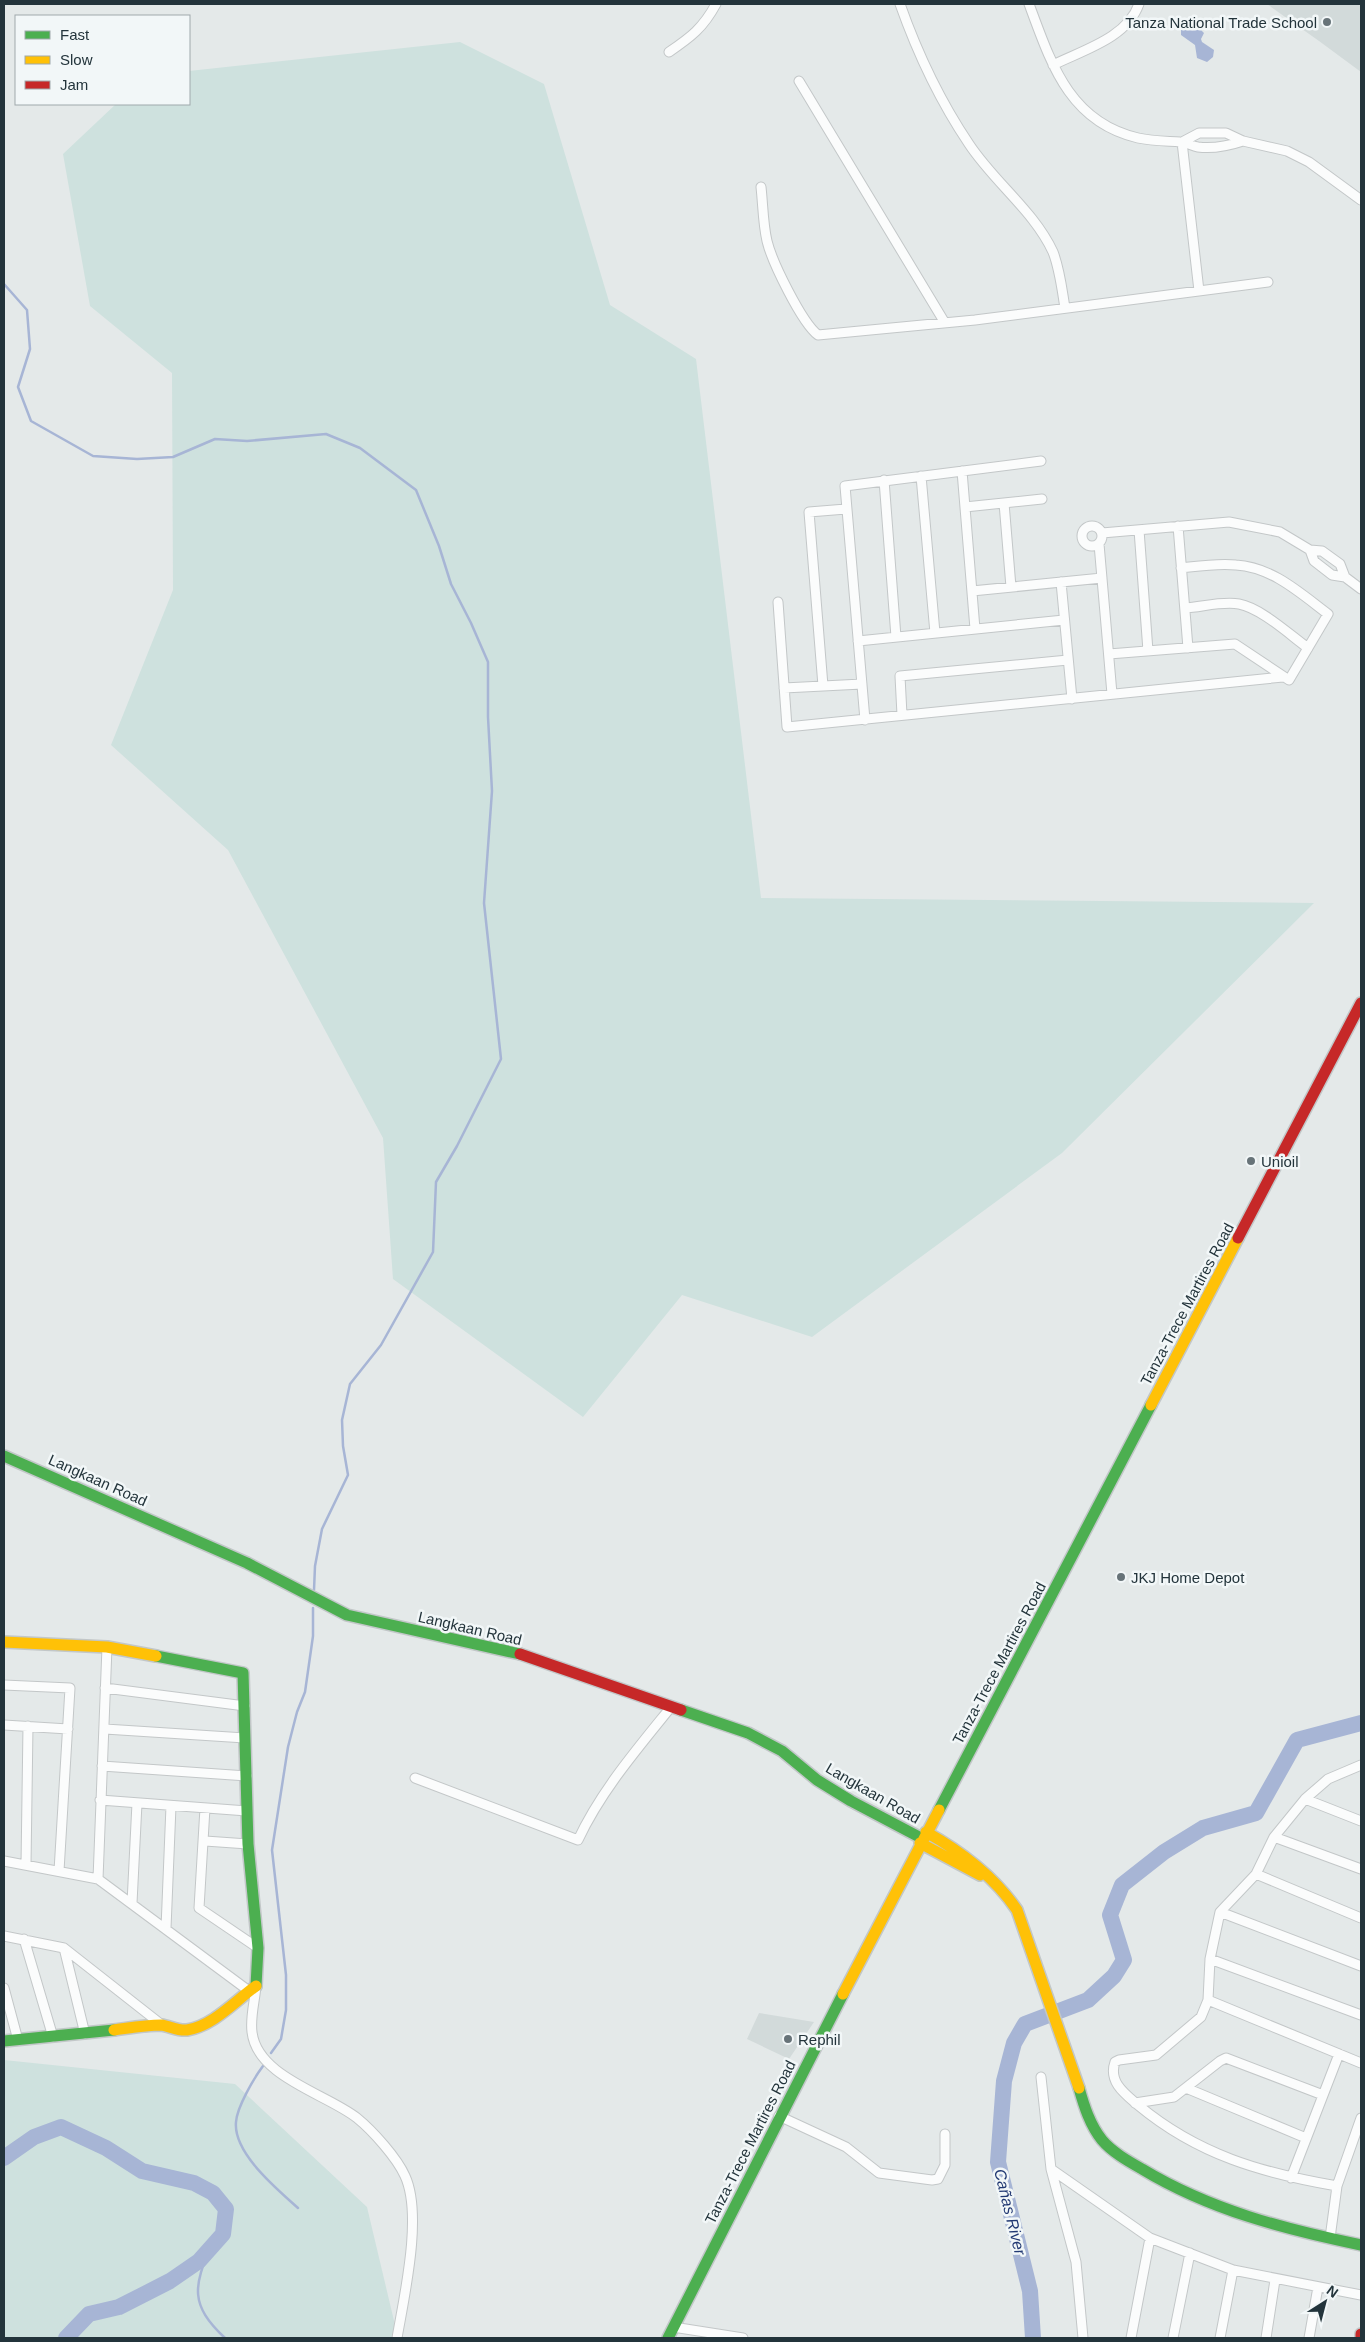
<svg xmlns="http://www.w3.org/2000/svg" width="1365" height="2342" viewBox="0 0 1365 2342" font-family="Helvetica,sans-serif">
<rect width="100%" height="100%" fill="#e4e9e9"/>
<path fill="#d2dada" d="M1267,4h94v68l-42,-31z
M759,2013l55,9 -25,37 -42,-20z"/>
<path fill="#cee1de" d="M460,42l84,42 66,221 86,54 65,539 553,5 -252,250 -250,184 -130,-42 -99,122 -190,-138 -10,-141 -155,-288 -117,-105 62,-155 -1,-217 -82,-67 -27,-152 53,-50h73v-33z
M4,2060l231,24 132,123 28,118 -4,13h-387z"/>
<path fill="#a7b5d5" d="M1191,16l5,2 2,9 6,6 -3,6 1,3 12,8 -1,7 -6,5 -10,-4 -2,-13 -14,-10v-6l6,-4z"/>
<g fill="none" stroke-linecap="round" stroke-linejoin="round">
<path stroke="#a7b5d5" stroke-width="2.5" d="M4,284l23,26 3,39 -12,38 13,34 62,35 44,3 36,-2 42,-18 32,2 79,-7 34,14 56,42 23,56 12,38 20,39 17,39v55l4,74 -8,112 17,156 -44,87 -21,36 -3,70 -52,93 -31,39 -8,36 1,26 5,29 -26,54 -7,37 -1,24
M271,2053l10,-14 5,-29v-35l-14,-125 16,-103 9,-35 8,-20 8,-56v-28
M263,2066c-9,12 -26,41 -27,56 -3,31 41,67 62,86
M211,2245c-17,42 -22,59 14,93"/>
<path stroke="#a7b5d5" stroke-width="16" d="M4,2158l30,-21 27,-10 45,21 36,23 52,12 19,10 13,16 -3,25 -24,27 -29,20 -51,26 -30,7 -23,24
M1033,2338l-3,-47 -32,-129 6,-81 10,-38 11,-19 63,-24 26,-24 10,-16 -14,-45 12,-30 42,-33 39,-24 53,-15 41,-73 64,-17"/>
<defs>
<path id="street" d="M900,4c17,48 40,97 69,140 25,38 65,67 84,108 7,18 9,38 12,56
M1029,4c22,59 40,118 109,134 14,3 28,3 42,4 6,0 12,4 18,5 15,2 30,-1 45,-6
M669,52c22,-15 34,-24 47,-48
M1053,65c30,-15 74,-27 86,-61
M799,81l146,242
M1182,142l17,-9h27l17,8 44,10 22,11 52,38
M1182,142l17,149
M761,187c2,18 2,37 6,54 5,21 35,82 51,94l157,-15 293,-38
M962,471l13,158
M921,476l14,157
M884,480l12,157
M1004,503l7,84
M965,507l77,-8
M1082 536a10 10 0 1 1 20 0a10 10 0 1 1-20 0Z
M1178,526l10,122
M1139,530l9,121
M1102,533l127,-11 51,10 30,18 12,1 18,13 5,13
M1099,544l13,150
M1310,550l4,11 18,14 13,2 16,12
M1061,582l11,117
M972,591l130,-13
M778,602l9,125 496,-50
M1185,608c17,-1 37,-7 54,-4 22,4 51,31 69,44
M858,641l206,-21
M1109,654l126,-10 54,36 39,-66c-28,-21 -56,-47 -92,-49 -18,-2 -37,1 -55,3
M823,686l-14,-174 37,-3
M784,688l78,-4
M902,715l-2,-39 168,-16
M865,720l-20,-234 196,-25
M4,1685l66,3 -11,183
M105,1688l140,18
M4,1725l64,4
M105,1729l140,9
M102,1766l145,10
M415,1778l163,62c23,-49 59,-91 93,-133
M1305,1799l56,22
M100,1800l147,11
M205,1808l-6,100 59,40
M1274,1837l87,32
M205,1841l43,3
M4,1861l94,18 151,112
M26,1865l2,-139
M1256,1874l105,44
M98,1879l9,-232
M132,1903l5,-100
M1220,1912l141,54
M166,1928l5,-122
M4,1936l60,12 98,77
M24,1939l29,98
M64,1948l21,86
M1210,1959l151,56
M256,1986c-1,14 -6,31 -4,46 5,45 75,62 105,86 16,13 40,40 48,58 18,39 -1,121 -8,162
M4,1988l14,52
M1208,2000l153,63
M1041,2077l10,92 25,93 7,76
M1186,2088l120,50
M1135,2103l39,-6 46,-36 6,-3 97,37
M779,2116l67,31 33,26 53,7 6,-1 7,-14v-31
M1051,2169l99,69 83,32 128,25
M1291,2178l48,-124
M1337,2186c-75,-13 -139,-31 -199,-81 -13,-11 -30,-23 -23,-43l4,-2 37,-5 45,-38 7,-17 2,-41 10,-47 36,-38 18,-37 31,-38 23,-20 33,-14
M1330,2238l7,-52 24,-68
M673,2327l70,11
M1131,2338l19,-100
M1173,2338l17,-85
M1220,2338l13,-68
M1266,2338l9,-58
M1309,2338l9,-51"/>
<path id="fast" d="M4,1456l243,107 100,52 173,39
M156,1656l87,17 5,171 10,104 -2,38
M681,1710l67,23 34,18 35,29 34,21 72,38
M939,1810l212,-405
M4,2041l110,-11
M1079,2088c5,18 11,37 23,52 10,12 26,21 40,29 68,41 142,60 219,76
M668,2338l175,-344"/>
<path id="slow" d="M1151,1405l87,-167
M4,1642l103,5 49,9
M926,1832c36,20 68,44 91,78l62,178
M920,1843l60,32
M843,1994l96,-184
M114,2030c15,-2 31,-5 47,-5 9,1 16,6 26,5 26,-4 48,-29 69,-44"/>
<path id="jam" d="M1238,1238l123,-235
M520,1654l161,56
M1361,2334v4"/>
</defs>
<use href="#street" stroke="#c3c7c8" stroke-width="11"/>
<use href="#fast" stroke="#c2c7c8" stroke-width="14"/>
<use href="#slow" stroke="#c2c7c8" stroke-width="14"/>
<use href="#jam" stroke="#c2c7c8" stroke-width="14"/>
<use href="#street" stroke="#fbfcfc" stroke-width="9"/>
<use href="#fast" stroke="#4caf50" stroke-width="11"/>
<use href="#slow" stroke="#ffc107" stroke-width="11"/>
<use href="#jam" stroke="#c62828" stroke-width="11"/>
</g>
<g fill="#677378" stroke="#f2f7f8" stroke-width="2">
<circle cx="1327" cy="22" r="5"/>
<circle cx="1251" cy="1161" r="5"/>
<circle cx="1121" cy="1577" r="5"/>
<circle cx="788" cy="2039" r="5"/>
</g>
<g text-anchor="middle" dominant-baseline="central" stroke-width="5" stroke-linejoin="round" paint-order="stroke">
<g font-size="15" fill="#23343b" stroke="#f2f7f8" text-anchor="start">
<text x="1317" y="22" text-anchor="end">Tanza National Trade School</text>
<text x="1261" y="1161">Unioil</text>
<text x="1131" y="1577">JKJ Home Depot</text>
<text x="798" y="2039">Rephil</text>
</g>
<g font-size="15" fill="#23343b" stroke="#f2f7f8">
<text transform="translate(1187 1304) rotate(-62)">Tanza-Trece Martires Road</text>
<text transform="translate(98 1480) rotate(24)">Langkaan Road</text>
<text transform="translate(470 1628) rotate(13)">Langkaan Road</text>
<text transform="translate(999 1663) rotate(-62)">Tanza-Trece Martires Road</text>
<text transform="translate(873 1793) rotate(30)">Langkaan Road</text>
<text transform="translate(750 2142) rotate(-63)">Tanza-Trece Martires Road</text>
</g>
<g font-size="16" font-style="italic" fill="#213872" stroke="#f2f7f8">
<text transform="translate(1010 2212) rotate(76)">Cañas River</text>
</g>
</g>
<rect width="1365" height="2342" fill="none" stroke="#23343b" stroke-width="10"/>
<rect x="15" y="15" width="175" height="90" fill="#f2f7f8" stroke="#9fa9ac"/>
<rect x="25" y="31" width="25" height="8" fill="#4caf50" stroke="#9fa9ac"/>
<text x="60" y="40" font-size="15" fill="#23343b">Fast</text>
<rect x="25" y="56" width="25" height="8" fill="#ffc107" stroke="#9fa9ac"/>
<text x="60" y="65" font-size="15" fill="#23343b">Slow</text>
<rect x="25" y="81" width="25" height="8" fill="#c62828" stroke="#9fa9ac"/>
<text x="60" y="90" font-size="15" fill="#23343b">Jam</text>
<g transform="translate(1325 2302) rotate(36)" stroke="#f2f7f8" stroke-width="4" paint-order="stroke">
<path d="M0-4L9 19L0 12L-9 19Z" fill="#23343b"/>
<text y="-8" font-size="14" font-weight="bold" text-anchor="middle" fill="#23343b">N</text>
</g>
</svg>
